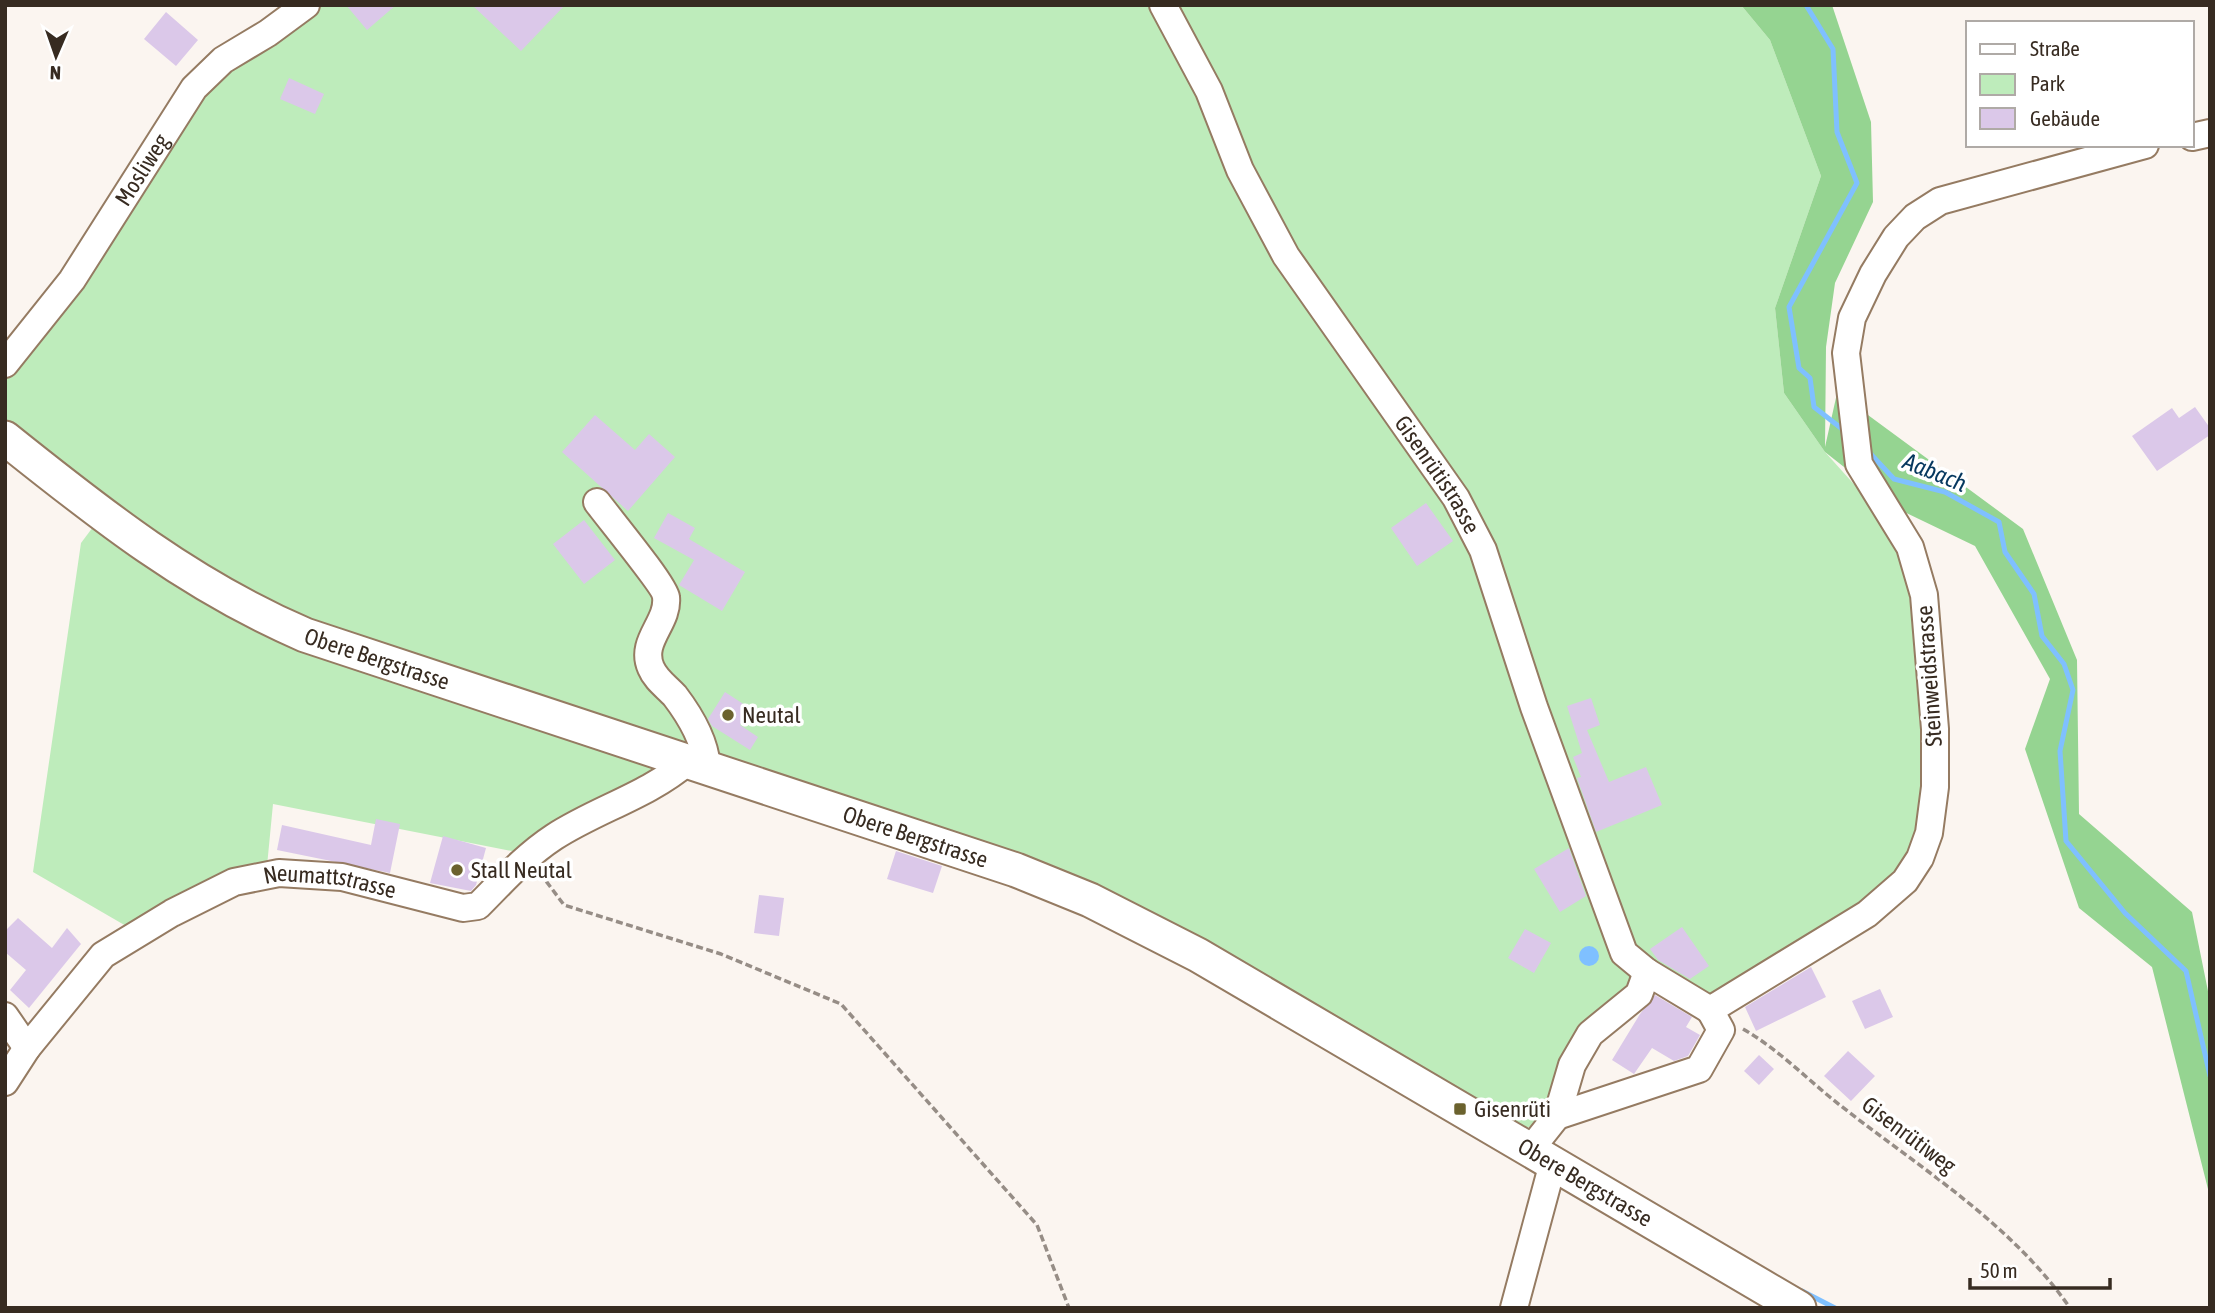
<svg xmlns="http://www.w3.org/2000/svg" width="2215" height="1313" viewBox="0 0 2215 1313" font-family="'Asap Condensed',sans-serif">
<rect width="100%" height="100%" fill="#fbf5f0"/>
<path fill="#beecbb" d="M306,5h1435l29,35 51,136 -46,132 9,85 41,59 80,89 24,292 -24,48 -195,129 -63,-37 -110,152 -21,5 -318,-175 -947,-354 -246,-168v-75l189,-270z
M96,523l75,56 483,187 1,10 -133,77 -249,-49 -6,62 -134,64 -100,-58 48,-329z"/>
<path fill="#95d491" d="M1741,5h91l39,117 2,80 -38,81 -9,64 -1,100 21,-94 7,51 170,125 54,131 2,154 113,98 18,89v196l-58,-230 -73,-59 -54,-159 25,-70 -75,-133 -79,-38 -71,-56 -41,-59 -9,-85 46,-132 -51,-136z"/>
<path fill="#7fc0ff" d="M1579 956a10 10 0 1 1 20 0a10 10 0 1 1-20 0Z"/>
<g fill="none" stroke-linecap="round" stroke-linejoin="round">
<path stroke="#7fc0ff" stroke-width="5" d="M1806,5l27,44 4,83 20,51 -68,124 10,61 11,10 4,29 32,25
M1867,450l27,29 51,13 54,30 6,30 29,42 8,42 22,28 9,26 -13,61 6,90 59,72 61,58 24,105
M1802,1291l33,17"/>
</g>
<path fill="#dbc8e9" d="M346,5h50l-29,25z
M472,5h93l-44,46z
M166,12l32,28 -22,26 -32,-27z
M289,78l35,16 -9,20 -35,-15z
M2195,407l15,21v7l-53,36 -25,-35 40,-28 7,10z
M595,415l40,35 14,-16 26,23 -47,54 -66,-59z
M1426,503l27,38 -36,25 -26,-38z
M668,513l27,15 -6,11 56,33 -23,39 -43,-26 15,-25 -40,-22z
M584,520l31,40 -31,24 -31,-40z
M725,692l26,17 -11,16 18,12 -8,13 -38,-24 -4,-7z
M1591,698l9,27 -13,5 22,52 37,-15 16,38 -66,27 -19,-54 4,-1 -8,-20 9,-4 -15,-47z
M376,819l24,5 -10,49 -113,-23 5,-25 89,20z
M443,836l43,12 -10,37 -5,6 -41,-8z
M1569,848l17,48 -26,16 -26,-43z
M896,851l46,15 -9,27 -46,-14z
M759,895l25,3 -5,38 -25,-3z
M18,918l34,30 15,-20 14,16 -52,64 -19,-18 16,-20 -21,-18v-21z
M1682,927l27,39 -19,13 -32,-19 -8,-11z
M1525,929l26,14 -17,30 -26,-15z
M1811,967l15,30 -70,34 -11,-24z
M1880,989l13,28 -28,12 -13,-28z
M1655,995l37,22 -6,10 14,8 -12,21 -14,5 -22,-13 -18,26 -22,-14 28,-46z
M1848,1051l27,25 -24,25 -27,-25z
M1759,1055l15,14 -15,16 -15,-14z"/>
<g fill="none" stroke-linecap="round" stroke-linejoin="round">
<defs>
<g id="minor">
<path id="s1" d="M1163,5l46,86 31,79 46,86 170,242 27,52 51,157 90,246 23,19 63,38 157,-96 38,-33 15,-23 9,-25 6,-46v-58l-11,-134 -14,-48 -51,-83 -13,-111 6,-35 21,-44 23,-37 19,-20 25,-16 205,-56"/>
<path d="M2192,137l18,-4"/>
<path id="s2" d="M5,364l67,-84 122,-192 29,-28 45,-27 38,-28"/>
<path d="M597,502c11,15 68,84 69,95 3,26 -27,44 -15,71 5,12 16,19 24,28 16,21 31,47 32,73"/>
<path d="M5,1016l22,32"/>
<path id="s3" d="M5,1082l22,-34 76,-93 69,-42 62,-31 45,-9 63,4 121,31 15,-2c24,-24 47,-50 76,-69 43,-28 93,-41 133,-75"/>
<path d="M1557,1116l142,-47 22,-39 -11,-20"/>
<path d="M1530,1150l27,-34 15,-51 18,-31 49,-40 8,-22"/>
<path d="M1514,1308l39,-145"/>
</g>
<g id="major">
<path id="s4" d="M5,438c96,77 186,148 300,197l711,235 74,30 108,55 601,353"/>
</g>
</defs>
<use href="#minor" stroke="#957b62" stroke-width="30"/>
<use href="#major" stroke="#957b62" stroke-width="37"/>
<path stroke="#968d86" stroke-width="3.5" stroke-dasharray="7 3.5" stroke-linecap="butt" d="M540,873l24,32 157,49 120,50 196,221 32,83
M1743,1029c33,19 59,45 88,69 82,66 178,122 239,210"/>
<use href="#minor" stroke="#fff" stroke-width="26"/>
<use href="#major" stroke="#fff" stroke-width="33"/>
</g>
<g fill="#6b622e" stroke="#fff" stroke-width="2.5">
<circle cx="728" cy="715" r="7"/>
<circle cx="457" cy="870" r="7"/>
<rect x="1453" y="1102" width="14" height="14" rx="3.5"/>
</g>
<g text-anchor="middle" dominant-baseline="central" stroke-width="7" stroke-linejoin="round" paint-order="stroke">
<g font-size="23" fill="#372b21" stroke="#fff">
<text stroke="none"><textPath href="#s2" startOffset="238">Mosliweg</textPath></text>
<text stroke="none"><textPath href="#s1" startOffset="546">Gisenrütistrasse</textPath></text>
<text stroke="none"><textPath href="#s4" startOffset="436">Obere Bergstrasse</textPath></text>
<text transform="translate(1929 676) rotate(-94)">Steinweidstrasse</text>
<text stroke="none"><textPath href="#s4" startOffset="1003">Obere Bergstrasse</textPath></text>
<text stroke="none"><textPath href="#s3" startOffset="408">Neumattstrasse</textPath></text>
<text transform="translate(1909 1135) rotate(37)">Gisenrütiweg</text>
<text stroke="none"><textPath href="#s4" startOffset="1759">Obere Bergstrasse</textPath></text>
</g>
<g font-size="23" fill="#372b21" stroke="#fff" text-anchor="start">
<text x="742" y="715">Neutal</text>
<text x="471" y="870">Stall Neutal</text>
<text x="1474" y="1109">Gisenrüti</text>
</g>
<g font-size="24" font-style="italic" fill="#06385f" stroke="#fff">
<text transform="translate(1935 472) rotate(22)">Aabach</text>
</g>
</g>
<rect width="2215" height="1313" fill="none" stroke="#372b21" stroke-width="14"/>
<rect x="1966" y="21" width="228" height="126" fill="#ffffff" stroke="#afaaa6" stroke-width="2"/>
<rect x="1980" y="44" width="35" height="10" fill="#ffffff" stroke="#afaaa6" stroke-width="2"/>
<text x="2030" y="56" font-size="21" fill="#372b21">Straße</text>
<rect x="1980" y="74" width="35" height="21" fill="#beecbb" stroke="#afaaa6" stroke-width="2"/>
<text x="2030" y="91" font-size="21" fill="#372b21">Park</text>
<rect x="1980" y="108" width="35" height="21" fill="#dbc8e9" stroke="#afaaa6" stroke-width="2"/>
<text x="2030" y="126" font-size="21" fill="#372b21">Gebäude</text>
<g transform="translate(56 56) rotate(182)" stroke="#ffffff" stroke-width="5" paint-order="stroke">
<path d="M0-5L12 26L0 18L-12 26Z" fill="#372b21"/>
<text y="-10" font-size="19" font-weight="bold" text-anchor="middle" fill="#372b21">N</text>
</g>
<path d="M1970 1278v10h140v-10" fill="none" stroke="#372b21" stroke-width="3.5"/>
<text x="1980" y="1278" font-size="21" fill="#372b21" stroke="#ffffff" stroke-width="5" paint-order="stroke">50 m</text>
</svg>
